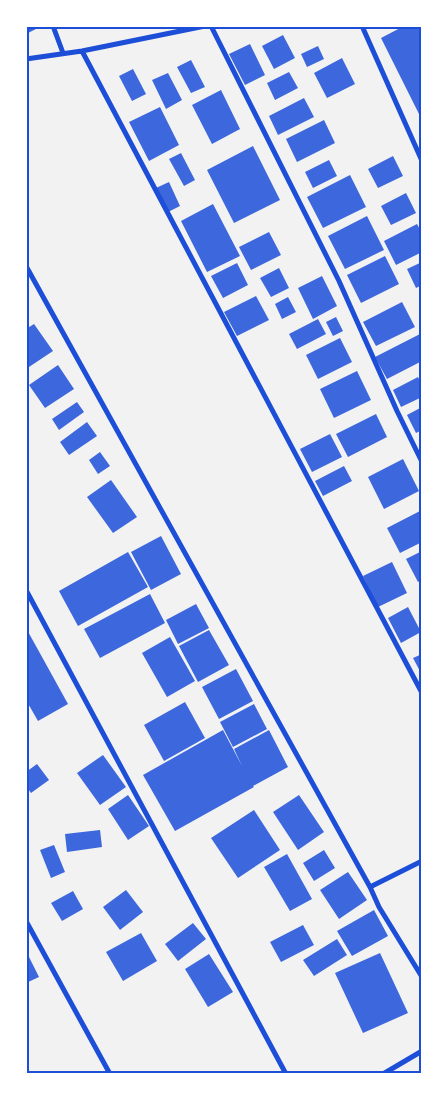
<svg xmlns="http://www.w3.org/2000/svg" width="448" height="1100" viewBox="0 0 448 1100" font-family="Raleway,sans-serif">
<rect width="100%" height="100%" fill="#f2f2f2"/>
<path fill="#3d67dc" d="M26,26h16l-16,8z
M404,26h18v94l-41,-82z
M283,35l12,23 -21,11 -12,-23z
M250,44l15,31 -20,10 -16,-31z
M318,46l6,13 -17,8 -6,-13z
M342,58l13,26 -28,14 -13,-25z
M191,60l14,27 -14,6 -14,-26z
M133,69l13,25 -14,7 -13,-25z
M289,72l9,16 -23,12 -8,-17z
M168,73l14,27 -16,9 -14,-29z
M221,90l19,39 -28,15 -20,-39z
M304,98l10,19 -36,18 -9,-19z
M160,107l19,38 -30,16 -20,-39z
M324,120l11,23 -38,19 -11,-23z
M253,146l27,54 -46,23 -27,-53z
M181,153l14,27 -11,6 -15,-27z
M393,156l10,20 -25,12 -10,-19z
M329,160l8,16 -24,12 -8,-16z
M350,175l16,32 -43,21 -16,-31z
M169,182l11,24 -12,6 -12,-24z
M406,193l10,20 -25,12 -10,-19z
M213,204l27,52 -33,16 -26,-51z
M367,216l17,34 -39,19 -17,-33z
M417,224l5,9v19l-26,13 -12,-24z
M269,232l12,23 -30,15 -12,-23z
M385,256l14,28 -38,19 -14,-28z
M422,262v23l-6,3 -9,-19z
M237,263l11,22 -25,13 -12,-22z
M279,268l10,20 -18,9 -11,-19z
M322,276l15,30 -24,13 -15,-31z
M256,296l13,24 -32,16 -13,-24z
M288,297l8,15 -14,7 -7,-15z
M402,302l13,25 -39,19 -13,-24z
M336,317l7,14 -10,5 -7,-14z
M318,319l8,15 -29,15 -8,-15z
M34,324l19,27 -27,18v-40z
M422,333v28l-35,18 -12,-22z
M340,338l12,24 -34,17 -12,-24z
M58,365l16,24 -29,19 -16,-23z
M357,371l14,29 -37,18 -14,-29z
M418,377l4,8v12l-21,10 -8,-17z
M77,402l7,10 -25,18 -7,-11z
M422,407v23l-6,3 -9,-18z
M376,414l11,23 -39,20 -12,-23z
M87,422l10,14 -28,19 -9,-13z
M330,434l12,23 -30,15 -12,-23z
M100,452l10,14 -12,8 -9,-14z
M403,459l16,32 -35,18 -16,-32z
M344,466l8,15 -29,15 -8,-15z
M111,480l26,37 -24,16 -26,-36z
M420,511l2,5v26l-22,11 -13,-25z
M161,536l20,38 -30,16 -20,-38z
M422,551v29l-4,2 -12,-23z
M128,552l20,35 -70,39 -19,-35z
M392,562l15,31 -29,14 -15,-31z
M150,594l15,29 -65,35 -16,-29z
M196,604l13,24 -31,16 -12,-24z
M408,607l13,25 -20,11 -13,-25z
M26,628l42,76 -30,17 -12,-21z
M209,630l20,35 -31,17 -19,-36z
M170,637l25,44 -28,16 -25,-44z
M422,654v21l-9,-17z
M236,669l17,32 -34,18 -17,-32z
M185,702l20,36 -41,23 -20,-36z
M254,704l13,25 -34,18 -13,-25z
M223,730l19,36 -8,-17 35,-19 19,37 -35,19 1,1 -79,44 -32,-56z
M103,755l23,32 -26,18 -23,-32z
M37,764l12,16 -18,13 -5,-7v-14z
M128,795l21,31 -21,14 -20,-31z
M299,795l25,37 -26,18 -25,-38z
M254,810l26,40 -42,28 -27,-40z
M100,830l2,17 -35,5 -2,-18z
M54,845l11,27 -14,6 -11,-28z
M324,850l11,18 -21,13 -11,-18z
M287,854l25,45 -22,12 -26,-44z
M348,872l19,28 -28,19 -19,-29z
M126,890l17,22 -23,18 -17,-23z
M73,891l10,18 -21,12 -11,-18z
M374,910l14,26 -36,20 -15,-25z
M193,923l13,16 -28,22 -13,-17z
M303,925l11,20 -33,17 -11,-20z
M141,933l16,28 -34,20 -17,-29z
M337,939l10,16 -33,21 -11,-16z
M26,951l13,26 -13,6z
M380,953l28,60 -45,20 -28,-60z
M209,954l24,38 -25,15 -23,-38z"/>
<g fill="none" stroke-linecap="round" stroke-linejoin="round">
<path stroke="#1d4ed8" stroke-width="5" d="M53,26l10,27
M211,26l128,255 58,130 25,51
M362,26l60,135
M82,51l340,642
M26,59l56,-8 123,-25
M26,266l344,621 9,20 43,70
M26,590l260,484
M370,887l52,-26
M26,921l84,153
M383,1074l39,-23"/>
</g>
<rect width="448" height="1100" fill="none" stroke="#ffffff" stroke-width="55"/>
<rect x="28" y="28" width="392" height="1044" fill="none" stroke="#1d4ed8" stroke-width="2"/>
</svg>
